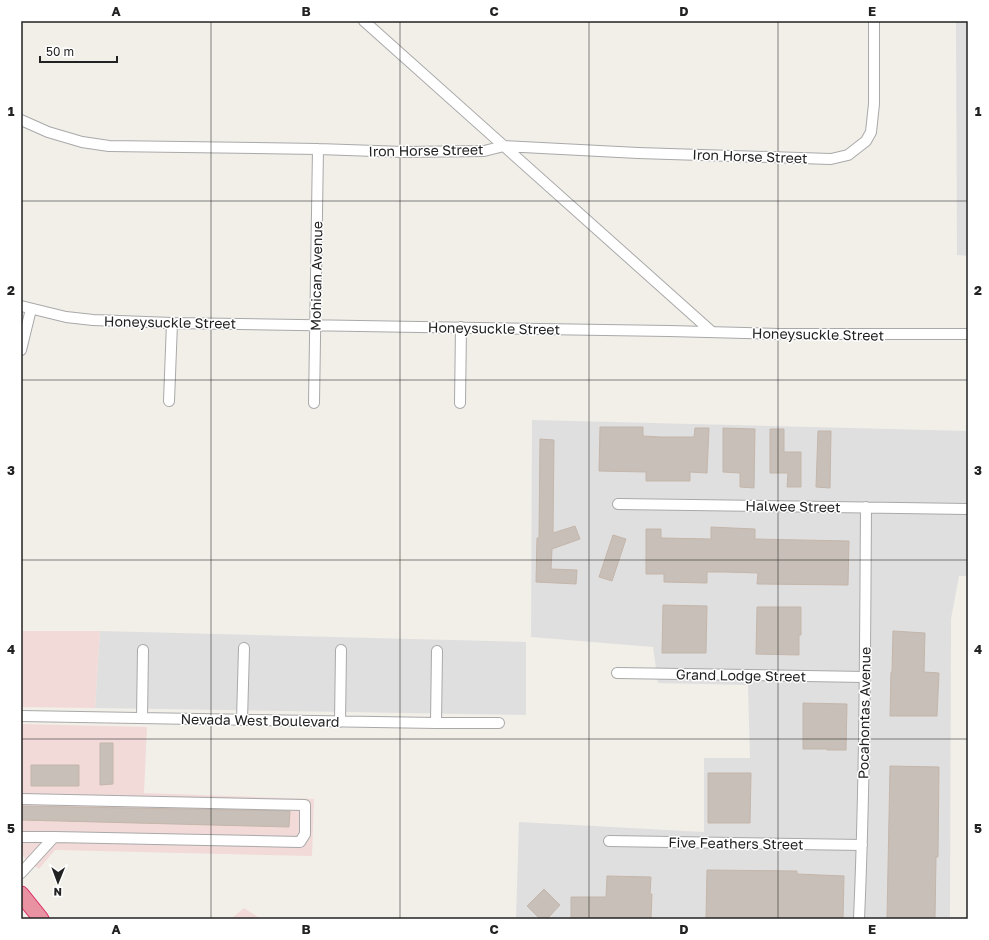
<svg xmlns="http://www.w3.org/2000/svg" width="989" height="940" viewBox="0 0 989 940" font-family="'Golos Text',sans-serif">
<rect width="100%" height="100%" fill="#f2efe9"/>
<path fill="#e0dfdf" d="M956,21h12v235l-11,-1z
M532,420l436,11v145h-9l-8,43 -1,300h-434l3,-97 185,10v-74h46l-2,-73 -90,-2 -5,-36 -122,-10z
M100,631l426,11v73l-431,-7z"/>
<path fill="#f2dad9" d="M21,631h79l-5,77 -74,-1z
M21,724l126,3 -3,66 170,6 -2,57 -257,-6 -16,19 -13,-9 -5,-7z
M244,908l17,11h-30z"/>
<path fill="#c7bfb8" stroke="#c4b6ab" d="M600,427h43v9l18,1h33l1,-9h14l-2,45 -17,-1v9h-44v-9l-47,-1z
M723,428l32,1 -1,59 -14,-1v-14l-17,-1z
M770,429h14v23h17v35h-14l1,-14h-18z
M818,431h13l-1,57 -14,-1z
M540,439l14,1 -1,93 22,-7 5,13 -28,10 -1,20 26,1 -1,14 -40,-2 1,-44h2z
M711,527l44,2v10l94,2 -1,44 -91,-1 1,-11 -33,-1h-18v11l-43,-1v-8h-18v-45h15v9l50,1z
M613,535l13,4 -14,42 -13,-4z
M663,605l44,1 -1,47h-44z
M757,607h44v28h-2v20l-43,-1z
M893,631l32,2 -1,39 15,1 -2,43h-47l1,-44h1z
M803,703l44,1 -1,46h-19v-1h-24z
M100,743h13v41l-13,1z
M31,765h48v21h-48z
M890,766l49,1 -1,90h-2l-1,62h-48z
M708,773h43l-1,50h-42z
M21,806l269,5 -1,16 -268,-7z
M707,870l90,1v3l47,2 -1,43 -95,-1v1h-42z
M607,876l44,1 -1,17h2l-1,25h-80v-22h35z
M544,889l16,16 -13,14h-7l-13,-13z"/>
<g fill="none" stroke-linecap="round" stroke-linejoin="round">
<defs>
<path id="minor" d="M364,21l348,311
M21,120l27,12 34,10 27,4 209,3 86,3 80,-1 20,-5 134,7 193,6 17,-4 18,-14 5,-9 3,-28v-83
M21,306l45,11 27,3 79,3 497,8 110,3h189
M21,350l10,-41
M169,401l3,-78
M314,403l4,-254
M460,403l1,-76
M618,504l350,5
M617,673l248,4
M21,716l415,7h63
M142,718l1,-68
M242,720l2,-72
M340,722l1,-72
M436,723l1,-72
M21,799l284,6v29l-5,8 -246,-5 -33,36
M21,837h33
M609,841l253,4
M859,919c6,-137 6,-274 7,-412"/>
<path id="highway" d="M21,894l20,25"/>
</defs>
<use href="#minor" stroke="#a9a9a9" stroke-width="12"/>
<use href="#highway" stroke="#dc2a67" stroke-width="17"/>
<use href="#minor" stroke="#fff" stroke-width="10"/>
<use href="#highway" stroke="#e892a2" stroke-width="15"/>
</g>
<path fill="none" stroke="#222" stroke-width="1" stroke-opacity="0.55" d="M211,21v898M400,21v898M589,21v898M778,21v898M21,201h947M21,380h947M21,560h947M21,739h947"/>
<g text-anchor="middle" dominant-baseline="central" stroke-width="3" stroke-linejoin="round" paint-order="stroke">
<g font-size="14" fill="#222" stroke="#fff">
<text transform="translate(426 150) rotate(-1)">Iron Horse Street</text>
<text transform="translate(750 156) rotate(2)">Iron Horse Street</text>
<text transform="translate(316 276) rotate(-89)">Mohican Avenue</text>
<text transform="translate(170 322) rotate(1)">Honeysuckle Street</text>
<text transform="translate(494 328) rotate(1)">Honeysuckle Street</text>
<text transform="translate(818 334) rotate(1)">Honeysuckle Street</text>
<text transform="translate(793 506) rotate(1)">Halwee Street</text>
<text transform="translate(741 675) rotate(1)">Grand Lodge Street</text>
<text transform="translate(864 713) rotate(-89)">Pocahontas Avenue</text>
<text transform="translate(260 720) rotate(1)">Nevada West Boulevard</text>
<text transform="translate(736 843) rotate(1)">Five Feathers Street</text>
</g>
</g>
<rect width="989" height="940" fill="none" stroke="#ffffff" stroke-width="44"/>
<g transform="translate(58 882) rotate(181)" stroke="#ffffff" stroke-width="3" paint-order="stroke">
<path d="M0-3L7 15L0 10L-7 15Z" fill="#222222"/>
<text y="-6" font-size="11" font-weight="bold" text-anchor="middle" fill="#222222">N</text>
</g>
<path d="M40 56v6h77v-6" fill="none" stroke="#222222" stroke-width="2"/>
<text x="46" y="56" font-size="12" fill="#222222" stroke="#ffffff" stroke-width="3" paint-order="stroke">50 m</text>
<rect x="22" y="22" width="945" height="896" fill="none" stroke="#222" stroke-width="1.5"/>
<g font-size="13" text-anchor="middle" font-weight="bold" fill="#222">
<text x="116" y="16">A</text>
<text x="306" y="16">B</text>
<text x="494" y="16">C</text>
<text x="684" y="16">D</text>
<text x="872" y="16">E</text>
<text x="11" y="116">1</text>
<text x="978" y="116">1</text>
<text x="11" y="295">2</text>
<text x="978" y="295">2</text>
<text x="11" y="475">3</text>
<text x="978" y="475">3</text>
<text x="11" y="654">4</text>
<text x="978" y="654">4</text>
<text x="11" y="833">5</text>
<text x="978" y="833">5</text>
<text x="116" y="934">A</text>
<text x="306" y="934">B</text>
<text x="494" y="934">C</text>
<text x="684" y="934">D</text>
<text x="872" y="934">E</text>
</g>
</svg>
